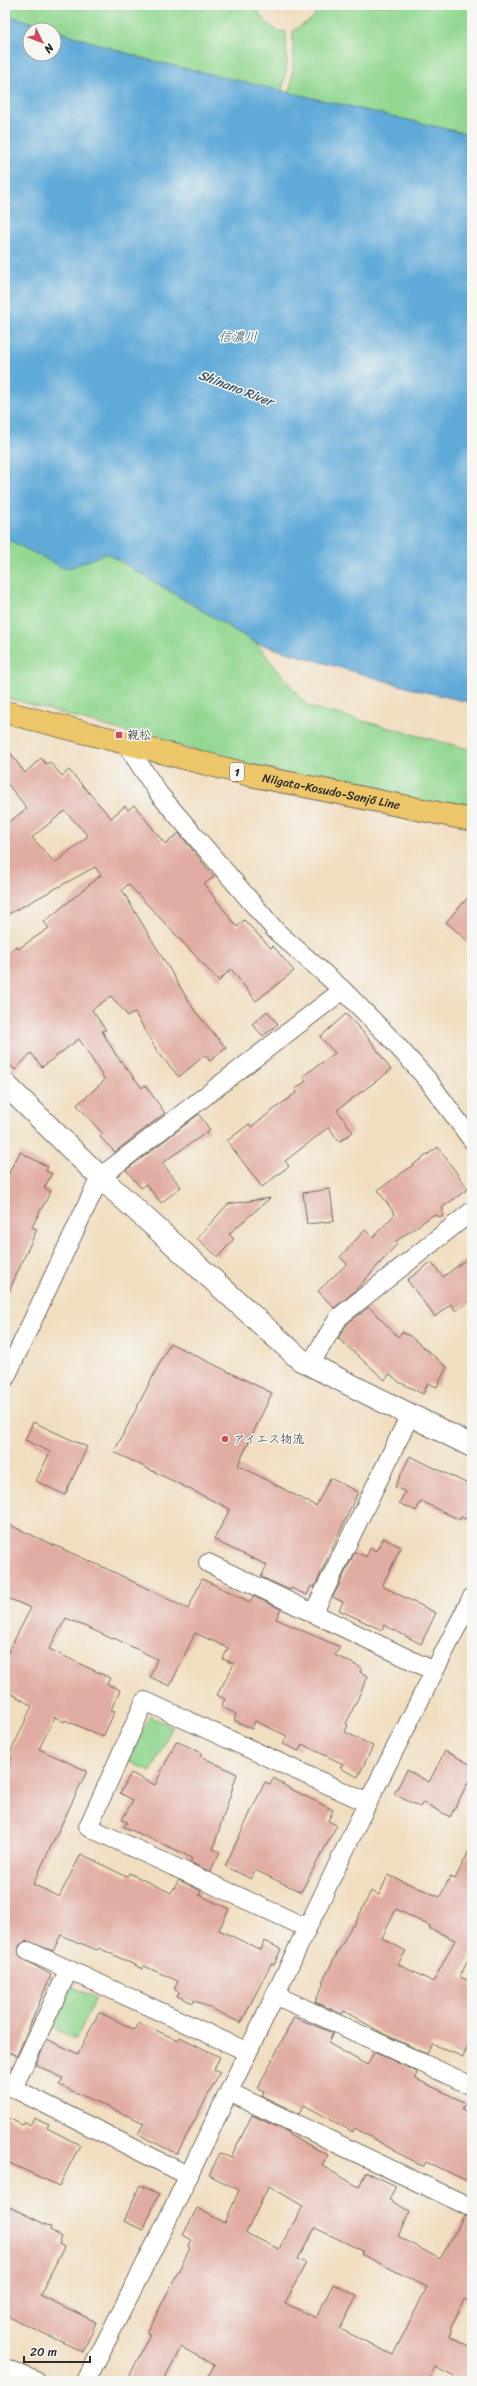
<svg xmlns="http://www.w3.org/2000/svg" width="477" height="2386" viewBox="0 0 477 2386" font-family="Sriracha,'Klee One',sans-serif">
<rect width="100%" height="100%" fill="#f6f6f2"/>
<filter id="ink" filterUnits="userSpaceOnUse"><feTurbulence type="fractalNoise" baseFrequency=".025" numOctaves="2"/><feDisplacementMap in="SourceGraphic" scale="8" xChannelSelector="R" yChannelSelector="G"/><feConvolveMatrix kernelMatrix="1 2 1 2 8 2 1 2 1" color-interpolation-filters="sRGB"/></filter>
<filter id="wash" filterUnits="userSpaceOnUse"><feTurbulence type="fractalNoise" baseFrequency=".012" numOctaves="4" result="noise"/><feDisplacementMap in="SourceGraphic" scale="16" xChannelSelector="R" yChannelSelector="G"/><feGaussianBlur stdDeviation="0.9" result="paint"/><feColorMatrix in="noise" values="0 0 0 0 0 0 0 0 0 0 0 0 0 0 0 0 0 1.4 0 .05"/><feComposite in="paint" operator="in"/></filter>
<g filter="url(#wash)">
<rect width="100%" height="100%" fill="#f1dec1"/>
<path fill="#91d790" stroke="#5e815e" d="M5,5h251c5,13 15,27 30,27l1,34 -5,25 -137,-32 -140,-45z
M320,5h152v130l-182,-42 3,-27v-35l19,-12z
M5,538l61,31 41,-16 149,90 51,63 165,44v62c-158,-27 -313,-70 -467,-115z
M150,1716l22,11 -21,45 -23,-11z
M71,1986l25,12 -20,41 -25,-12z"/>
<path fill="#61aad9" stroke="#466a82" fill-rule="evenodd" d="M5,14l140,45 327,76v568l-59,-14 -157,-46 -149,-90 -41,16 -61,-31zM30,30h24v24h-24z"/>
<g id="blocks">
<path fill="#e1aca2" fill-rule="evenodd" d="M5,746l20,27 16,-15 5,6 4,-2 12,14 7,-6 42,48 14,-12 3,4 6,-5 31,39 14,-11 35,44 -10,7 33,43 7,-7 27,28 2,-2 21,25 -38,30 -25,-32 -12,12 -91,-97 -6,6 72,120 32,38 -16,13 -5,-6 -26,22 -22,-26 -22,-38 -7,3 -17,-20 -19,14 14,20 -4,1 14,24 26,33 3,-3 20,28 -50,39 -15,-15 3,-3 -26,-29 28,-25 -26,-41 -37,28 -11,-14 -16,17 -10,-10v-104l11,-10 2,3 31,-21 -5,-6 57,-47 -6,-8 -90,49v-91l22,-17 -22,-27zM65,811l23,25 -33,27 -23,-26z
M472,893v52l-26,-23z
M267,1011l11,13 -15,12 -11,-12z
M346,1014l25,27 20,29 -54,40 16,22 -14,10 -10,-15 -44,34 4,5 -27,21 -35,-46 22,-17 2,3 46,-35 -2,-3 11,-8 -3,-5 32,-23 -15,-16z
M199,1114l11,16 -48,33 19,24 -20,16 -15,-19 -5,4 -15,-18z
M438,1147l30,42 -25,18 -1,10 -9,-2 -38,27 2,2 -43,48 -20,16 -16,-17 29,-27 -7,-7 25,-27 8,7 22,-23 -17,-24z
M20,1152l28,15 -2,4 6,3 -8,14 7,3 -19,36 5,2 -32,71v-120z
M330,1189l4,32 -27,3 -4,-31z
M270,1198l-41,36 5,5 -16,18 -21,-19 31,-34z
M472,1255v44l-16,12 -5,-7 -16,13 -28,-37 24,-18 12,15z
M369,1307l29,30 4,-5 8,4 37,31 -10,20 -9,-4 -5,11 -24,-12 -9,-8 -5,6 -47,-42 10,-15z
M170,1343l102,50 -34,72 78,41 14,-28 28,14 -44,96 -3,-2 -4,9 -16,-7 -1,2 -29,-13 6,-12 -45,-21 -8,-5 16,-30 -116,-57z
M33,1422l54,25 -22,48 -29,-14 14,-29 -25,-12z
M410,1456l62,30v36l-11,-5 -1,3 -39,-19 -5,10 -17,-8 6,-11 -10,-5z
M5,1523l111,50 72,36 14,-30 48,23 3,-6 28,13 -5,10 64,28 -5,8 27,13 -2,4 8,4 -22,48 2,1 -3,7 28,14 -15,31 -18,-9 3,-4 -41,-20 -3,7 -16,-7 4,-8 -32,-15 -3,8 -18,-9 2,-6 -15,-8 4,-7 -8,-4 17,-31 -11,-5 5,-11 -33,-15 -25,53 -20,-9 7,-18 -43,-21 -1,1 -47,-21 -17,31 61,29 -3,6 13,6 -9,20 4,1 -12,26 -38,-17 -1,2 -9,-5 -16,32 48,22 -54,113 26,13 22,-43 46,23 2,-4 42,20 8,-13 22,11 -2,4 30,14 -10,21 42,20 3,-9 17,8 -7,16 -3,-1 -30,59 -47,-23 -1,3 -16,-7 2,-4 -5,-3 4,-8 -34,-15 -1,3 -44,-21 -2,2 -17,-7 -1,1 -18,-9 -8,16 -26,-10 -8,5 1,11 31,18 -34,81 -12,-6v-278l7,-14 -3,-2 23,-50 -27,-16v-32l26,-50 -26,-11z
M383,1538l18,9 -19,39 54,27 -15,31 -37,-19 -2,5 -43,-20 4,-8 -10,-5 22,-45 11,5 4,-9 6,3z
M176,1741l26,12 -2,3 37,18 -24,75 7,3 -10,20 -20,-10 2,-3 -9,-6 -59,-26 3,-5 -5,-2 11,-20 -13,-7 11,-20 24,12z
M445,1751l27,14v10l-22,42 -27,-15 -3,5 -26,-13 13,-24 22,12z
M274,1778l13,9 46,23 -5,11 9,4 -36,67 -46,-22 -4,9 -26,-13 40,-84 5,2z
M472,1845v106l-12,26 12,5v55l-9,20 -31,-13 -5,10 -43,-20 -40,-23 -2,3 -27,-12 9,-19 -2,-1 30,-57 2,1 17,-35 8,4 9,-20 52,22 10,-20 5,2zM396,1909l34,17 -1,2 26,12 -22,42 -35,-18 8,-13 -24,-13z
M99,2012l36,18 4,-7 39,17 2,-3 40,20 -6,12 6,3 -43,82 -39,-20 6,-11 -85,-38 4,-7 -27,-13 11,-26 31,15z
M294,2017l39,16 -5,10 39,22 7,-13 43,20 -1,7 50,24 -4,6 10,6v68l-46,-21 -3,5 -68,-39 -2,4 -49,-27 -5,9 -37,-18 2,-5 -6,-3z
M252,2115l38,18 -1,2 39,20 -6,11 37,21 7,-15 30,14 -7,14 21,11 -12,25 42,23 24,-43 8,2v85l-8,-4 -14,31 2,1 -2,5 22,12v33h-10l-27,-14 -7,14h-222l8,-16 -33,-18 -18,34h-36l23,-47 -3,-1 43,-85 -2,-1 4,-7 -9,-5 14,-27 28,15 14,-33 -30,-15 11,-22 11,5zM269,2186l34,20 -24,43 -33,-16zM315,2228l48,23 -2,3 66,33 -34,68 -53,-26 17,-33 -24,-12 -17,34 -31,-15 21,-40 -8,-4z
M5,2116l17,9 2,-3 6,3 4,-7 15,7 -2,3 33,17 -21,41 -54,-25z
M140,2185l19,9 -16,36 -19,-9z
M5,2205l46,22 -1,3 12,7 -3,7 5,3 -24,48 56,27 -13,30 -78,-37z"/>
</g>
</g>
<g filter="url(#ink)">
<use href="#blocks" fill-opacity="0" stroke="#706a60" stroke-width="1"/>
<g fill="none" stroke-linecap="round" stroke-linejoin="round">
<defs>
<path id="minor" d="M126,744l33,50 118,138 66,58 49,50 35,39 45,61
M310,1364l29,-47 133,-106
M5,1379l95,-202 243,-187
M208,1563l226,108
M313,1614l97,-199
M307,1928l-219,-101 57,-126 223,102
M28,1951l220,101
M69,1969l-56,119 176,88
M275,1995l197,91
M229,2092l243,116
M5,2368l31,13
M86,2381l77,-152 196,-409 113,-223"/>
<path id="tertiary" d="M5,1084l95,93 201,183 171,86"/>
<g id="primary">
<path id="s1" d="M5,712l245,63 222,45"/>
</g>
</defs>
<use href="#minor" stroke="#706a60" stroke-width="20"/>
<use href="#tertiary" stroke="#706a60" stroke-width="24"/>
<use href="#primary" stroke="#706a60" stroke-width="24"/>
<use href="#minor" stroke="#fff" stroke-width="18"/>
<use href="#tertiary" stroke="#fff" stroke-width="22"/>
<use href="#primary" stroke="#ecc669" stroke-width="22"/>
</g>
</g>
<g fill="#d1495b" stroke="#f6f6f2" stroke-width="1.5">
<rect x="115" y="731" width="8" height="8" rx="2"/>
<circle cx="225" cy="1439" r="4"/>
</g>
<g text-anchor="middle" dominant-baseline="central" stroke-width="3" stroke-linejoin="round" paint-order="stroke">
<rect fill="#f6f6f2" stroke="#686867" stroke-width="1" x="230" y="763" width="14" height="18" rx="3"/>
<g font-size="11" font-weight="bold" fill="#2b2b2b">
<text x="237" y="772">1</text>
</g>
<g font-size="12" fill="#2b2b2b" stroke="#f6f6f2" text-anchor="start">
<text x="127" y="735">親松</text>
<text x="233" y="1439">アイエス物流</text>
</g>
<g font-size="12" fill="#2b2b2b" stroke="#f6f6f2">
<text stroke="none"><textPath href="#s1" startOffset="336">Niigata-Kosudo-Sanjō Line</textPath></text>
</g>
<g font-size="13" font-style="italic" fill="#3e5768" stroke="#f6f6f2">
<text x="238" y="336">信濃川</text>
<text transform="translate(236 388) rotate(21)">Shinano River</text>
</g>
</g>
<rect width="477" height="2386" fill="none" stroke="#f6f6f2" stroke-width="20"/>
<g transform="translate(42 42) rotate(133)"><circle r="19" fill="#f6f6f2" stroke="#a5a5a2"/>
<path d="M0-3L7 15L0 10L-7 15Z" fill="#d1495b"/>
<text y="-6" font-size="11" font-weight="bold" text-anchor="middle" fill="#2b2b2b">N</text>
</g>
<path d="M24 2356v6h66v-6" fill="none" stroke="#2b2b2b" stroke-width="2"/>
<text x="30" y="2356" font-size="12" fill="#2b2b2b" stroke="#f6f6f2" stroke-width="3" paint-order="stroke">20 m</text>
</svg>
